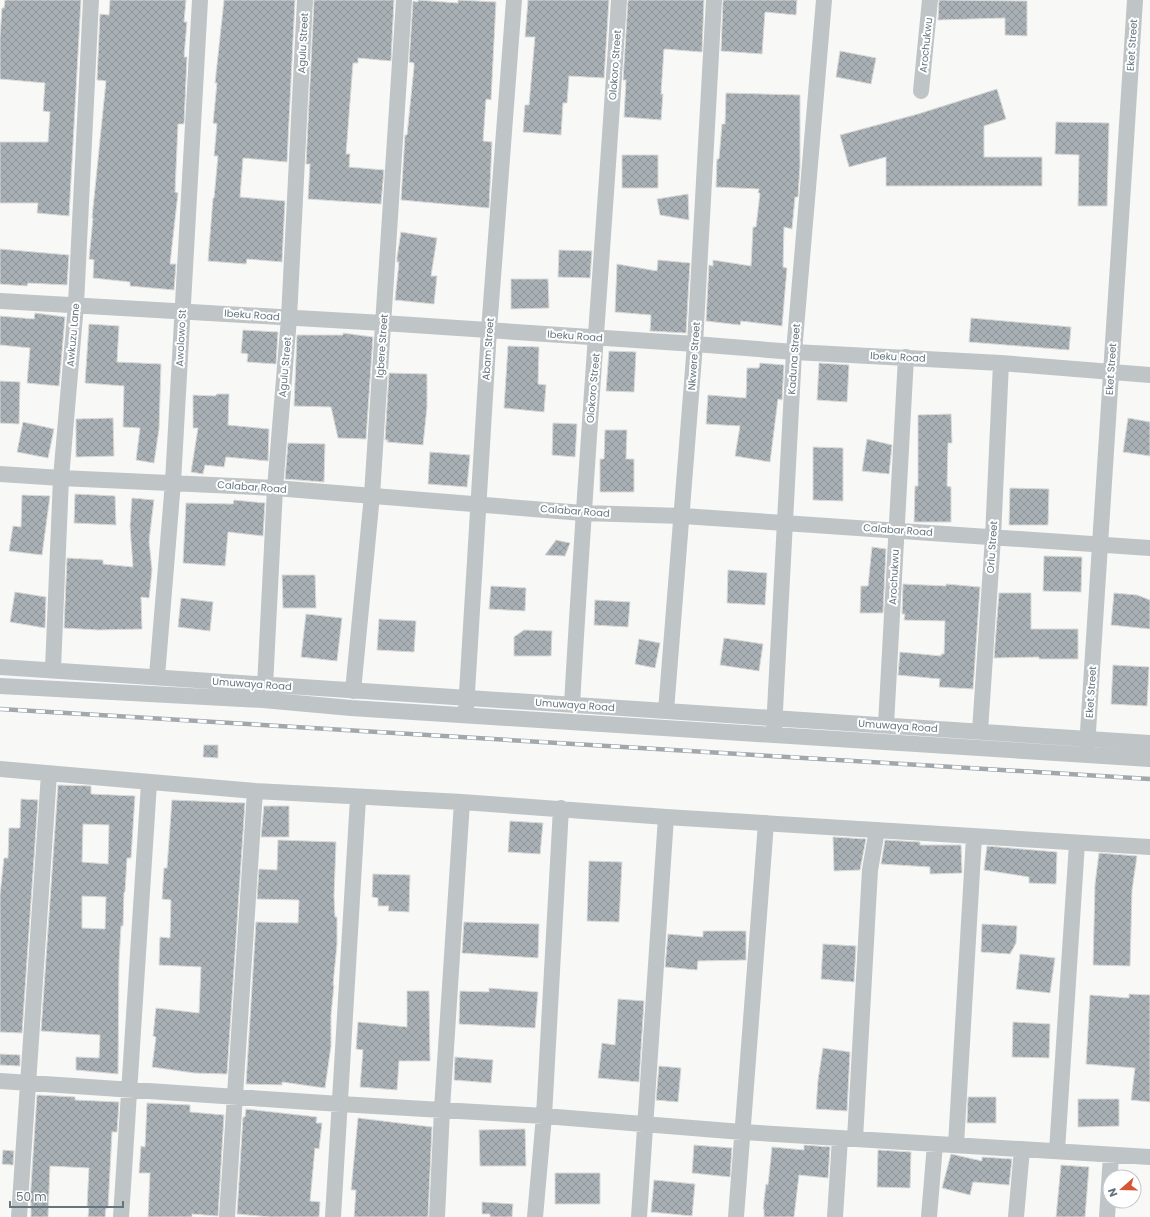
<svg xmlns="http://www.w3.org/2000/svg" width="1150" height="1217" viewBox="0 0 1150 1217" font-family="Poppins,sans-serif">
<defs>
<pattern id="building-cross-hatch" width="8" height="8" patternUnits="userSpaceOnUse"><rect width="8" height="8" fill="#a9b1b6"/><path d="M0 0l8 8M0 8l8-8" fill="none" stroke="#8d9599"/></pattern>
</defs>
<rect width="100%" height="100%" fill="#f8f8f6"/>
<path fill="url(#building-cross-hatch)" stroke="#dadad8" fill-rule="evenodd" d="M5,0h76l-12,216 -32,-3 1,-10h-38v-61h48l2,-30 -7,-1 2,-28 -45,-4v-42l2,-29h2z
M110,0h76l-2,22h3l-3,35h3l-3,67h-6l-3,68 3,1 -8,71h6l-2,26 -44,-4v-4l-37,-4 1,-18 -5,-1 4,-41h-1l14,-137 -9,-1 3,-66 9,1z
M224,0h71l-8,162 -44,-4 -3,39 45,4 -3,61 -35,-3 -1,5 -38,-3 5,-63h1l4,-42h-4l3,-32 -4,-1 4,-40h-2z
M314,0h80l-3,61 -33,-3v5h-5l-7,91h4l-1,13 35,3 -3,34 -73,-5 2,-35h-4z
M418,0l40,3v-3l38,2 -5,98 -5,-1 -3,42 9,1 -3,66 -88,-8 4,-65h2l7,-68v-4l-5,-1 4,-61 5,1z
M528,0h81l-5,78 -35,-2 -2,27h-4l-2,32 -38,-3 2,-27h4l6,-68h-10z
M628,0h76l-2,52 -38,-3 -3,45h2l-2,26 -37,-3 2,-37h-3z
M723,0h74l-1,15 -31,-3 -3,42 -41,-3z
M939,0l88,1v35l-22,-1v-17l-67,2z
M840,51l36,7 -5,26 -35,-7z
M997,89l9,30 -22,7v31h58v29h-156v-29l-37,10 -9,-32 78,-21z
M726,93l74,2v71l-2,31h-3l-3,32 -8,-2 -1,40 4,1 -5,58 -41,-5 -1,4 -34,-4 3,-56 4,1v-6l38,6 2,-39h3l4,-34h-2l1,-4 -43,-2 1,-28h2l3,-35h3z
M1056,122l53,1 -2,83h-29l1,-51 -24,-1z
M622,155h36v33h-36z
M688,194l1,26 -29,-5 -3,-16z
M401,232l36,6 -6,38h6l-3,28 -39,-4 4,-38h-2v-5z
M0,249l69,6 -2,30 -39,-2 -1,3 -27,-2z
M559,250l33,1 -2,27 -32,-1z
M658,260l32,3 -4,70 -36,-2 1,-16 -36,-3 2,-48 40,7z
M511,279h37l1,29 -38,1z
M35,313l30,4 -6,69 -32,-3 3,-35 -30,-3v-29l34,3z
M971,318l100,9 -2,23 -100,-8z
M89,324l30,2 -2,36 44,2 -2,65 -5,34 -18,-3 4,-32 -17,-1 1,-41 -39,-3z
M243,330l35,2 -2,32 -29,-2 1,-8 -7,-1z
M343,333l30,4 -7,102 -28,-1 -7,-31 -37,-1 3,-71h46z
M508,346l31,1 -1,37 8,1 -2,27 -40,-4z
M609,351l27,1 -2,40 -28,-1z
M760,363l24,2 -2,35 -4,-1 -8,63 -35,-6 5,-30 -34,-2 2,-29 38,3 1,-30h12z
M819,363l30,2 -2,37 -30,-2z
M389,373l38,1v33l-4,38 -36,-3 1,-2h-3z
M0,381l20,1 -1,42 -19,-1z
M217,394h12l-1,31 41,4 -1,32 -42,-4 -2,10 -19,-2 -2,9 -12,-2 7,-44h-5v-33l22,1z
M951,414l1,29h-4l-1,43 4,1v35h-37l1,-36h3v-71z
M113,418l1,38 -38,1v-38z
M1128,418l22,4v34l-27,-4z
M23,422l31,7 -6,29 -31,-6z
M553,423l24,1 -2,33 -23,-2z
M605,430h22l-1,29h8v33h-34v-33h4z
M867,439l25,6 -3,29 -27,-3z
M288,443l37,1 -1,38 -39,-3z
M813,447l30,1v53l-30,-1z
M430,452l40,3 -3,32 -39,-3z
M1010,488l39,1 -1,36h-39z
M75,494l40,2 1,29 -42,-2z
M22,495l28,1 -8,59 -33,-4 4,-25 8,1z
M132,498l22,2 -5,41 3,29 -3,28 -8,-1 1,32 -44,1 -34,-2 3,-70 36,2v4l30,3 -3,-41z
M234,500l31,3 -2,33 -35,-4 -3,34 -42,-3 3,-60 47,1z
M556,540l14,3 -5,13 -20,-1z
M872,547l14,2 -3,64h-23l1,-27h7z
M1044,556l38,1 -1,35 -38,-1z
M728,570l39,3 -2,32 -38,-2z
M282,575h33l1,33h-33z
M903,584l43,2v-2l34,3 -7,102 -34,-2 1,-8 -42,-4 2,-23 41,4v-2h3l1,-33 -41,-1 1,-6h-3z
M491,586l35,2 -1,23 -36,-2z
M15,592l31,5 -1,31 -35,-6z
M999,593h32v36h47v30h-39v-2l-45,1z
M1114,593l23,2 13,5v29l-39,-4z
M181,598l32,4 -3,29 -32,-4z
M595,600l35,2 -2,25 -34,-2z
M306,614l36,4 -5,43 -36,-4z
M379,619l37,2 -2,31 -37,-2z
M524,630l28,1 -1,25h-37v-19z
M724,638l39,6 -4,27 -39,-6z
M639,639l21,4 -5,25 -20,-4z
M1113,665l36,2 -2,39 -36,-2z
M204,745h14v13l-15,-1z
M58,785l33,1v8l44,2 -4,62h-4l-2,34h-1l-1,34h-2l-2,36 -1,112 -42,-4v-13l23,1 1,-23 -59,-4zM83,824l26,1 -1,39 -26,-2zM82,896l24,1 -1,32 -23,-1z
M21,799l17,1 -16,233 -22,-1v-137l4,-37h4l1,-30h11z
M172,800l73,3 -18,271 -33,-1 -42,-6 4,-30 -3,-1 3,-28 43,5 2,-46 -42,-2 1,-28 10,1 1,-38 -9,-1 2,-31h3z
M264,806h25v31h-28z
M510,821l33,2 -3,31 -32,-2z
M833,837l33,2 -6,31 -26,1z
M278,840l58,2 -2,54 1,21h2v27l-4,41h1l-3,30v31l-6,42 -43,-6v3l-36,-1 10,-162 42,1 1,-23 -42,-1 2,-30 18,1z
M885,840l35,2v3h41l1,28 -32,1v-7l-49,-3z
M987,846l70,6 -1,32 -27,-1v-6l-45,-7z
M1099,853l38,3 -5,34 -2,76 -37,-1 2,-81z
M589,861l33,1 -3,60 -32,-1z
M373,874l37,1 -1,37 -21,-1 1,-5h-11v-8l-6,-1z
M464,922l75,2 -1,34 -76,-5z
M982,924l35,2 -1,17 -6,11 -29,-2z
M703,931h43v29l-48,1 -1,9 -32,-3 3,-33 35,3z
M823,944l33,2 -2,36 -33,-3z
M1020,954l35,4 -5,35 -34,-4z
M489,988l49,4 -3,36 -76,-4 1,-33 29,1z
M407,991h22l1,70h-31l-2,29 -37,-3 3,-37 -7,-1 2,-27 49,5z
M1129,994l21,1v107l-19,-2 4,-32 -49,-4 4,-69 39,3z
M618,999l26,2 -5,81 -41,-4 4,-35 13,2z
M1013,1022l37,2 -1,34 -37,-1z
M823,1048l27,4 -3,59 -31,-2 2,-29z
M0,1054l20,1v11l-20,-1z
M455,1057l38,3 -2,23 -37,-3z
M659,1066l22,2 -3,34 -22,-2z
M37,1095l38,2v3l44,2 -2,30h-5l-4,76h-2l-1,9h-17l1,-10h-2l2,-39 -39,-2 -2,51h-17v-15h-1z
M968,1097h28v26h-29z
M1078,1099h41v27l-41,1z
M147,1103l43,2v7l34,3 -6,101 -26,-2v3h-44l2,-44h-11l2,-27 4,1z
M246,1109l71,8 -1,6h6l-3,26 -4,-1 -5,53 10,1 -1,15h-49l-33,-3 6,-97h2z
M358,1118l74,9 -4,90h-74l2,-27h-5z
M525,1129l1,37h-46l-1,-36z
M694,1145l38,3 -2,29 -38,-4z
M804,1145l26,2 -2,31 -29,-3 -5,42h-30v-8h-1l3,-25 2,1 4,-38 32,3z
M3,1150l11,1 -1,14 -11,-1z
M878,1150l33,2 -1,36 -33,-1z
M951,1154l31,7v-4l30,2 -3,26 -36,-3 -3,13 -28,-7z
M1061,1165l28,2 -4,50h-29z
M555,1173h45v31h-45z
M654,1180l41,4 -3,32 -41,-4z
M482,1202l31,2 -1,13h-22v-3h-8z"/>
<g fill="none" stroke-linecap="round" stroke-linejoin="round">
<path stroke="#bfc4c7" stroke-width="16" d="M921,91l9,-91
M0,301l383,22 312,21 99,8 207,11 149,12
M0,474l61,4 214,10 308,25 100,3 467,32
M0,667l1150,76
M53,669l8,-191 15,-174 15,-304
M157,676l16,-194 27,-482
M0,686l263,14 88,8 799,51
M265,686l10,-198 14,-170 16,-318
M353,691l19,-196 32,-495
M572,705c13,-235 32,-470 47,-705
M466,709l23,-379 25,-330
M666,711l29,-367 19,-344
M886,725l20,-368
M774,729l20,-377 30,-352
M980,731l13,-194 8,-174
M1087,747l48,-747
M0,769l255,22 207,11 204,15 484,30
M0,1081l340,23 204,12 198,16 408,25
M855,1139l15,-269 7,-40
M956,1145l18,-308
M1057,1151l20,-308
M19,1217l30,-443
M121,1217l28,-434
M227,1217l28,-426
M333,1217l25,-419
M437,1217l5,-108 20,-307
M535,1217l9,-101 17,-308
M639,1217l27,-400
M736,1217l30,-394
M835,1217l5,-79
M929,1217l6,-73
M1016,1217l6,-68
M1107,1217l4,-62"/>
<defs>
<path id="rail" d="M0,709l1150,70"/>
</defs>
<use href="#rail" stroke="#a1a8ad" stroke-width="4.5"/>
<use href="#rail" stroke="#fff" stroke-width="3" stroke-dasharray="9" stroke-linecap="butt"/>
</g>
<g text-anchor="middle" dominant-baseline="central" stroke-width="4" stroke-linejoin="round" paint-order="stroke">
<g font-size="10" fill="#65757f" stroke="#fff">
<text transform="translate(303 43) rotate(-87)">Agulu Street</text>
<text transform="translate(926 45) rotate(-84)">Arochukwu</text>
<text transform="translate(1132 45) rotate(-86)">Eket Street</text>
<text transform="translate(615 65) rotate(-86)">Olokoro Street</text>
<text transform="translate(252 315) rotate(4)">Ibeku Road</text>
<text transform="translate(73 335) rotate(-85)">Awkuzu Lane</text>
<text transform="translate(575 336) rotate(4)">Ibeku Road</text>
<text transform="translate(181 338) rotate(-87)">Awolowo St</text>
<text transform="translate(382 346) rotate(-86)">Igbere Street</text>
<text transform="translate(488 349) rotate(-86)">Abam Street</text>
<text transform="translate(694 356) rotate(-86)">Nkwere Street</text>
<text transform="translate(898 357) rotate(3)">Ibeku Road</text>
<text transform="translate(794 359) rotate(-86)">Kaduna Street</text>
<text transform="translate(285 367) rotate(-85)">Agulu Street</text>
<text transform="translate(1111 369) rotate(-86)">Eket Street</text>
<text transform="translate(593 388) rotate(-85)">Olokoro Street</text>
<text transform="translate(252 487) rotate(4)">Calabar Road</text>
<text transform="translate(575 511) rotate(4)">Calabar Road</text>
<text transform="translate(898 530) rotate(4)">Calabar Road</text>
<text transform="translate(992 547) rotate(-86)">Orlu Street</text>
<text transform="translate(894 577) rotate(-87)">Arochukwu</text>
<text transform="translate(252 684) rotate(4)">Umuwaya Road</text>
<text transform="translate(1091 692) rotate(-86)">Eket Street</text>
<text transform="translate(575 705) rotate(4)">Umuwaya Road</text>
<text transform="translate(898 726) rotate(4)">Umuwaya Road</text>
</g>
</g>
<g transform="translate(1122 1189) rotate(250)"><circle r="19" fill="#ffffff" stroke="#c1c8cc"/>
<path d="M0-3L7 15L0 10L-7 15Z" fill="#d75537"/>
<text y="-6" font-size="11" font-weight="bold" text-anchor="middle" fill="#65757f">N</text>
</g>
<path d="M10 1201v6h113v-6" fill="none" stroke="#65757f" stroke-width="2"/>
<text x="16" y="1201" font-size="12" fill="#65757f" stroke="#ffffff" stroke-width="3" paint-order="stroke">50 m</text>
</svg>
